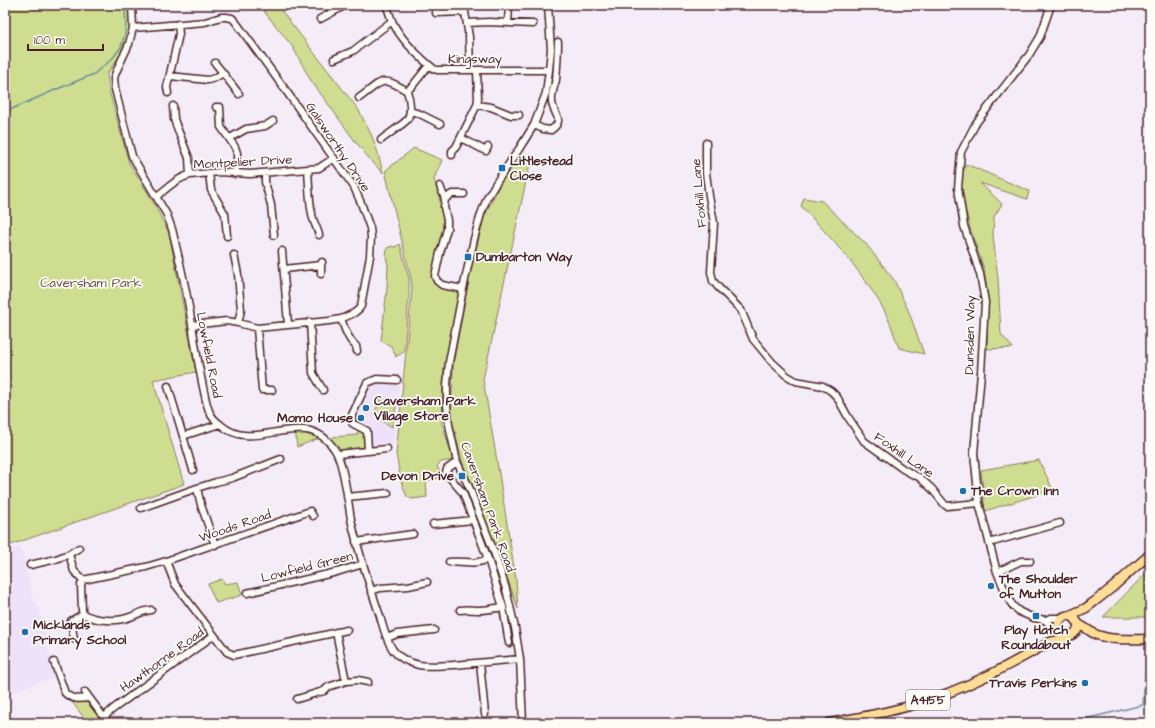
<svg xmlns="http://www.w3.org/2000/svg" width="1155" height="728" viewBox="0 0 1155 728" font-family="'Architects Daughter',sans-serif">
<rect width="100%" height="100%" fill="#f4edf8"/>
<filter id="ink" filterUnits="userSpaceOnUse"><feTurbulence type="fractalNoise" baseFrequency=".025" numOctaves="2"/><feDisplacementMap in="SourceGraphic" scale="8" xChannelSelector="R" yChannelSelector="G"/><feConvolveMatrix kernelMatrix="1 2 1 2 8 2 1 2 1" color-interpolation-filters="sRGB"/></filter>
<g filter="url(#ink)">
<path fill="#ede2f9" d="M378,375l22,1 -7,70 -27,1 -1,-16 -15,-8 16,-41z
M20,546l13,50 -1,3 3,2 4,7 11,49 7,20 -52,17v-143z"/>
<path fill="#cfdd91" stroke="#8c7e5e" d="M5,5h123l2,26 -10,24 -13,19 3,20 19,69 22,35 18,35 27,139 -43,8 31,104 -179,63z
M259,5h18l81,104 13,25 6,16 6,23 -11,-11 -17,-21 -45,-62 -18,-33z
M414,148l28,12 -8,19 12,44 -13,53 25,16 1,6 -15,70 -2,55 11,37 -12,2 -4,4 5,11 -16,4 1,16 -15,2 -5,-2 -6,-16 -5,-27 16,-165 -1,-10 -26,-108z
M517,159l13,4 -43,199 -4,17 13,76 20,125 2,29 -18,-53 -35,-84 -14,-56 2,-51 16,-87 15,-61 17,-35z
M966,164l63,27 -2,8 -47,-16 22,21 -8,13 -1,18 5,44 3,55 12,14 -26,1 1,-51 -4,-29 -14,-41 -11,-45z
M804,198l18,3 44,43 28,36 15,32 15,42 -25,-6c-5,-13 -9,-27 -16,-40 -22,-38 -52,-70 -82,-102z
M400,244l9,35v16l-5,57 -9,5 1,-3 -2,-1 -3,-7 -10,-5 6,-53 1,-22 -2,-10 1,-8 5,-2 3,1z
M380,400l17,1 -5,26 -13,-8 1,-2 -6,-3z
M359,428l6,3 1,16 -2,4 -26,3 -10,-12 5,-5 24,-2z
M295,429l27,8 -25,10z
M1039,460l14,30 -68,21 -4,-41z
M1150,569v48h-47z
M222,579l3,5 13,-2 4,13 -26,8 -8,-19z
M75,701l13,2 15,20h-15l-16,-21z"/>
<g fill="none" stroke-linecap="round" stroke-linejoin="round">
<path stroke="#6f8d9b" stroke-width="1.5" d="M5,112l50,-22 39,-16 18,-15 9,-12 4,-13 1,-12 -1,-10 -3,-7
M1068,723l75,-18 4,-57 1,-3"/>
<defs>
<path id="minor" d="M132,5l1,23 -4,16 -13,28 -2,6 1,11 17,67 35,59 5,14c8,33 16,68 21,102 3,19 6,37 10,56 2,8 3,18 7,26 2,5 7,9 11,12 35,31 83,-22 114,25 9,14 13,52 16,69 7,33 18,65 29,97 3,11 6,24 13,34 6,8 17,13 26,15 11,2 23,0 34,0 22,-2 44,-4 67,-6
M327,5l6,7
M386,5c3,6 4,12 7,18 9,18 25,33 41,46l3,1h112
M465,5v7l4,25 1,33
M1051,5l-11,32 -11,18 -53,68 -15,29 -3,36 6,38 16,48 5,28 -4,71 -7,80 5,50 18,69 12,28 4,6 7,6 14,6 11,2 4,4 9,5
M436,7v6l29,-1
M320,19l26,-14
M467,23l22,-1 44,2
M508,23l1,-18
M133,28l72,-6 16,-5h5l6,1 3,3 49,67 70,99 7,16 9,25 1,9 -1,19 -9,50 -2,3 -5,4 -13,6 -12,2 -72,7 -19,-5 -11,-2 -35,4
M334,59l19,-8 39,-30
M215,63l8,10
M170,76l38,4 7,-2 8,-5 16,21
M168,93l-1,-6 12,-53 -1,-10
M359,98c23,-16 21,-24 48,-7
M477,105l14,2 20,8h8
M173,106l1,13 2,6 13,33 1,17
M216,107h4l1,20 14,20 2,6v11l-2,10
M410,111l10,3 20,10
M534,125l9,4 8,1c15,-11 2,-15 1,-28 -1,-7 2,-15 4,-22 1,-13 2,-25 2,-38
M230,138l16,-9 19,-3 8,-5
M461,138l25,13 2,-4
M381,140c6,-5 21,-15 26,-20 5,-8 3,-21 0,-29l7,-7 15,-19
M706,143v30l3,23 5,27 -3,49 2,9 5,6 23,23 12,29 19,23 14,13 10,6 27,5 8,5 6,6 11,20 16,24 39,28 11,6 5,2 13,12 13,16 2,1 32,-3
M452,155v-4l4,-4 21,-42 1,-6 -1,-29
M308,169c1,15 1,31 4,45 1,8 5,13 7,21
M209,173l2,17 14,24 2,22
M265,173v9l6,23 3,30
M440,186l5,13 -1,8 3,13v9l-7,24 -5,23 2,5 5,4 21,4
M156,197c10,-8 21,-19 34,-22l30,-3 30,2 58,-5 11,-1 15,-10
M445,199l7,-5h12
M282,251l6,73
M234,255l4,19 3,36 -3,13
M321,265v9
M284,269l37,-4 1,-3
M341,319c4,10 7,21 15,27l1,5
M310,322l3,51 10,17
M257,328l5,62h10
M168,386l15,50 37,-12
M183,436l10,34
M368,451l-1,-20 -15,-8v-8l15,-32 10,-4 20,1
M338,454l49,-5
M457,462l-10,7 -1,4 17,20 25,66 15,48 6,36
M197,488l19,-6 16,-4 49,-19
M347,497l41,-4
M141,508l56,-20 4,17 14,40
M313,516l-3,-5 -144,50 9,23 52,68 7,3 113,-25
M433,524l40,-4
M356,542l57,-8
M989,543l71,-20
M69,554l10,-6
M449,562c16,-2 24,4 39,-3
M30,565l26,-6 13,-5 5,17 9,9
M997,572l24,-11h9
M83,580l-2,5 1,25 1,4c13,7 34,8 47,3 9,-3 11,-6 21,-7
M83,580l63,-13 20,-6
M371,591l9,-3 28,-2 19,-4
M247,593l90,-21 26,-8
M460,610c7,-1 13,0 20,0 8,0 16,-2 23,-3
M1045,620l6,-2h11
M336,632l10,49 12,-1 10,2
M387,638l10,-4 37,-4
M74,639l-3,-18 12,-7
M54,662l11,31c7,7 15,6 24,5
M480,663l5,51
M85,692l23,31
M297,699l23,-7 4,-1 4,-4 18,-6
M103,718l10,-9 101,-74
M523,723l-3,-64 -5,-31 -9,-39 -12,-37 -25,-65 -12,-25 -8,-37 -2,-20v-20l2,-23 14,-73 11,-50 7,-25 6,-16 9,-15 23,-34 15,-24 12,-32 3,-23 2,-21 -3,-44"/>
<path id="major" d="M1068,616l18,-8 8,-6 19,-15 37,-33
M1078,624c7,3 12,8 19,11 17,6 36,4 53,4
M829,723c36,-7 74,-13 108,-26 40,-14 76,-34 113,-55 8,-2 28,-6 28,-15 0,-4 -1,-7 -4,-9 -12,-10 -25,14 -7,18"/>
</defs>
<use href="#minor" stroke="#4a1f2b" stroke-width="9"/>
<use href="#major" stroke="#4a1f2b" stroke-width="11"/>
<use href="#minor" stroke="#fdfcf7" stroke-width="6"/>
<use href="#major" stroke="#ffdd96" stroke-width="8"/>
</g>
</g>
<g fill="#1f6fb2" stroke="#fdfcf7" stroke-width="1.5">
<rect x="498" y="164" width="8" height="8" rx="2"/>
<rect x="464" y="253" width="8" height="8" rx="2"/>
<circle cx="366" cy="408" r="4"/>
<circle cx="361" cy="418" r="4"/>
<rect x="458" y="472" width="8" height="8" rx="2"/>
<circle cx="963" cy="491" r="4"/>
<circle cx="991" cy="586" r="4"/>
<rect x="1032" y="612" width="8" height="8" rx="2"/>
<circle cx="25" cy="632" r="4"/>
<circle cx="1085" cy="683" r="4"/>
</g>
<g text-anchor="middle" dominant-baseline="central" stroke-width="3.5" stroke-linejoin="round" paint-order="stroke">
<rect fill="#fdfcf7" stroke="#806168" stroke-width="1" x="906" y="690" width="44" height="20" rx="3"/>
<g font-size="12" font-weight="bold" fill="#4a1f2b">
<text x="928" y="700">A4155</text>
</g>
<g font-size="13" fill="#4a1f2b" stroke="#fdfcf7">
<text x="475" y="59">Kingsway</text>
<text transform="translate(338 147) rotate(56)">Galsworthy Drive</text>
<text transform="translate(243 162) rotate(-3)">Montpelier Drive</text>
<text transform="translate(699 193) rotate(-95)">Foxhill Lane</text>
<text transform="translate(970 335) rotate(-89)">Dunsden Way</text>
<text transform="translate(209 355) rotate(79)">Lowfield Road</text>
<text transform="translate(904 455) rotate(35)">Foxhill Lane</text>
<text transform="translate(488 507) rotate(70)">Caversham Park Road</text>
<text transform="translate(235 526) rotate(-19)">Woods Road</text>
<text transform="translate(307 567) rotate(-14)">Lowfield Green</text>
<text transform="translate(162 660) rotate(-36)">Hawthorne Road</text>
</g>
<g font-size="13" font-weight="bold" fill="#4a1f2b" stroke="#fdfcf7" text-anchor="start">
<text x="510" y="161">Littlestead<tspan x="510" dy="15">Close</tspan></text>
<text x="476" y="257">Dumbarton Way</text>
<text x="374" y="401">Caversham Park<tspan x="374" dy="15">Village Store</tspan></text>
<text x="353" y="418" text-anchor="end">Momo House</text>
<text x="454" y="476" text-anchor="end">Devon Drive</text>
<text x="971" y="491">The Crown Inn</text>
<text x="999" y="579">The Shoulder<tspan x="999" dy="15">of Mutton</tspan></text>
<text x="33" y="625">Micklands<tspan x="33" dy="15">Primary School</tspan></text>
<text x="1036" y="630" text-anchor="middle">Play Hatch<tspan x="1036" dy="15">Roundabout</tspan></text>
<text x="1077" y="683" text-anchor="end">Travis Perkins</text>
</g>
<g font-size="13" fill="#6b4e44" stroke="#fdfcf7">
<text x="91" y="283">Caversham Park</text>
</g>
</g>
<rect width="1155" height="728" fill="none" stroke="#fdfcf7" stroke-width="20"/>
<rect x="10" y="10" width="1135" height="708" fill="none" stroke="#4a1f2b" stroke-width="1.5" filter="url(#ink)"/>
<path d="M28 44v6h75v-6" fill="none" stroke="#4a1f2b" stroke-width="2"/>
<text x="34" y="44" font-size="12" fill="#4a1f2b" stroke="#fdfcf7" stroke-width="3" paint-order="stroke">100 m</text>
</svg>
